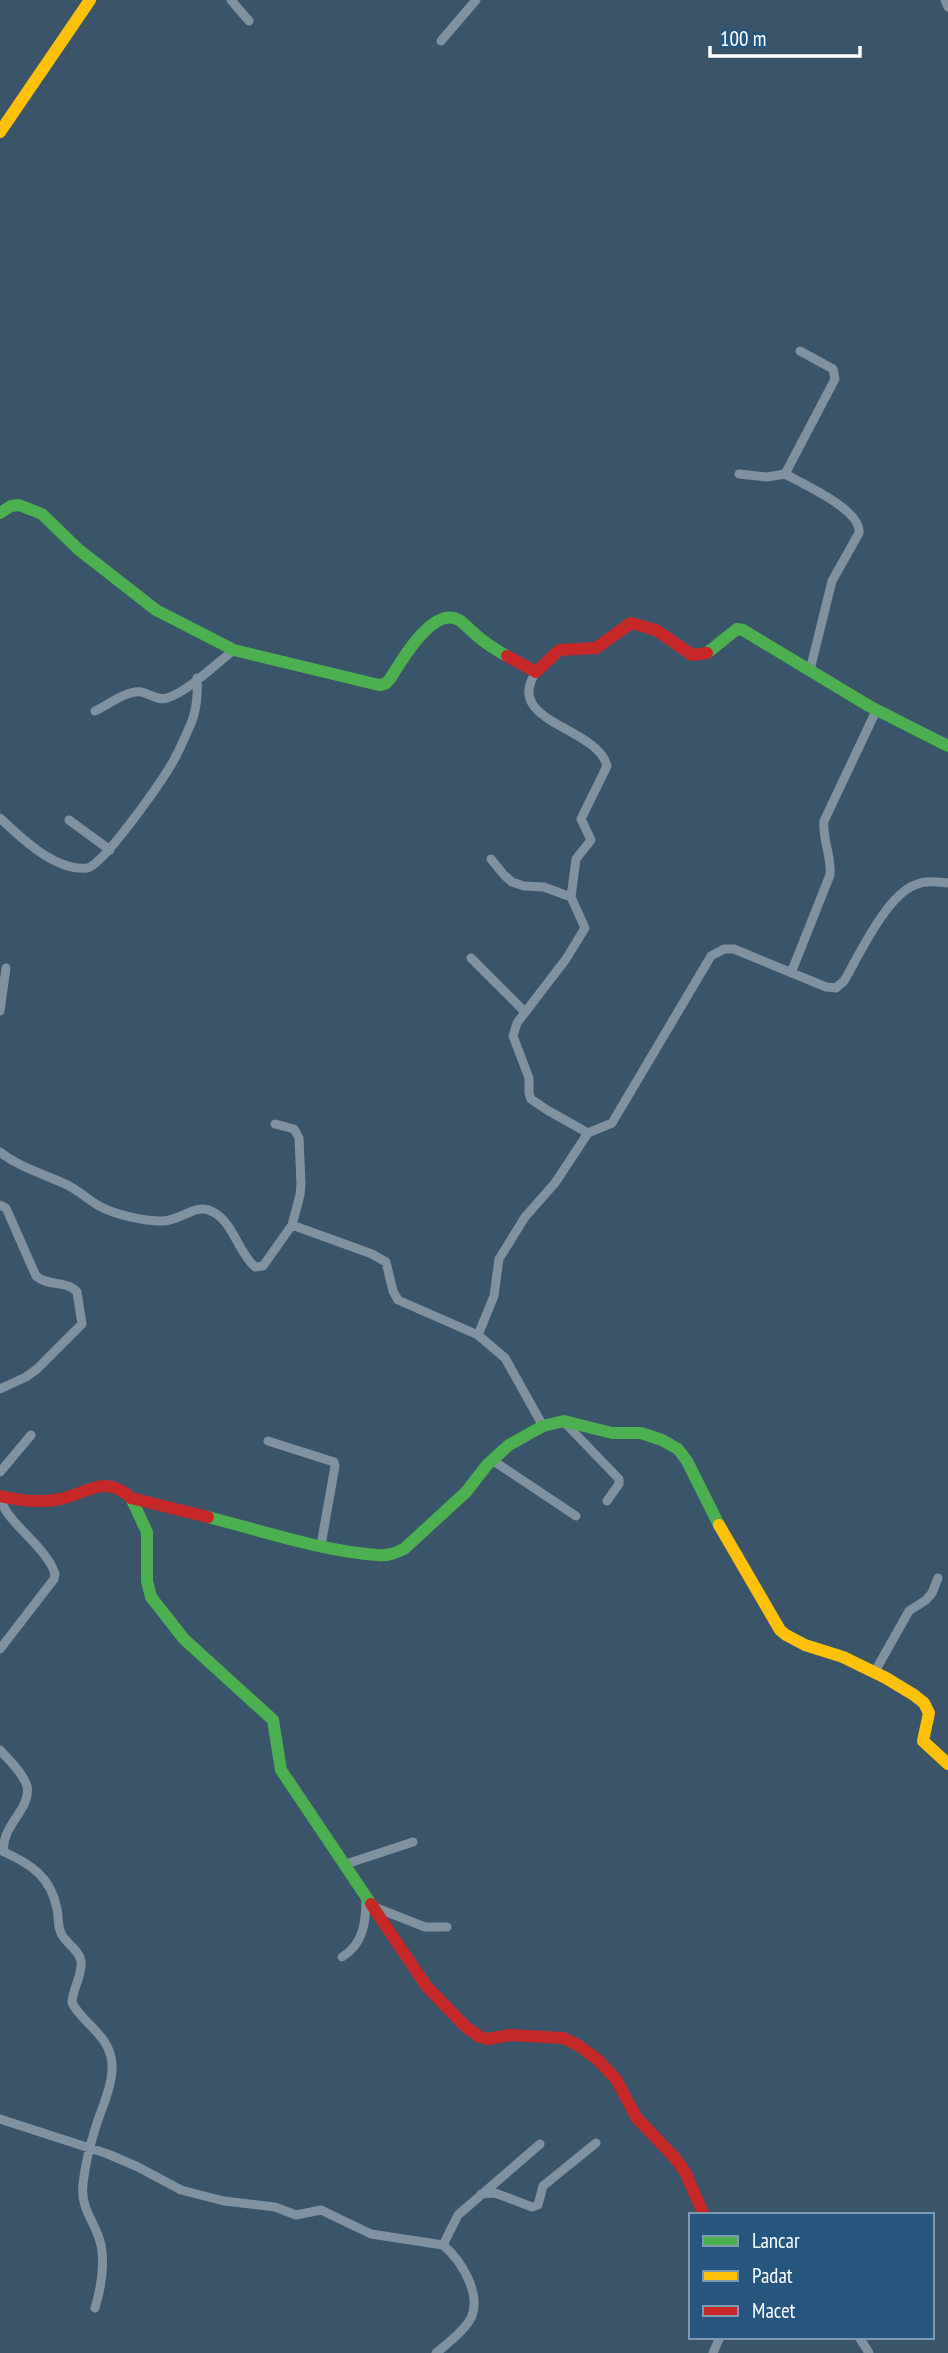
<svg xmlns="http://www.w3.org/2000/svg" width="948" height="2353" viewBox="0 0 948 2353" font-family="'PT Sans Narrow',sans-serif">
<rect width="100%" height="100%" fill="#3a546a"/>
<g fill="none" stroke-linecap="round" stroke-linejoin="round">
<path stroke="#8091a0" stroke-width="9" d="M231,0l18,21
M945,0l3,7
M441,41l35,-41
M739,474l28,3 18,-3c18,10 77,36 74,59l-27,48 -22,89
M785,474l50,-95 -2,-10 -33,-18
M95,711c13,-6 32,-21 46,-19 9,2 17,9 26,6 20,-6 50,-35 67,-48
M0,818c21,20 55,53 87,50 15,-1 74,-86 84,-103 8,-13 15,-30 21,-44 5,-14 6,-28 5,-43
M69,820l41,30
M491,859l13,16 8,7 12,4 20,1 27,10
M471,958l54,54
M791,973l39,-98c2,-19 -8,-35 -6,-54l52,-110
M0,1011l6,-43
M275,1124l19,5 5,9 2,46 -1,11 -8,30
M588,1133l24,-10 99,-167 13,-7h10l92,38 10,1 8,-7c15,-26 43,-86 71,-96 11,-5 22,-3 33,-2
M0,1152c19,15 41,21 63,31 13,5 24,16 36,23 17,9 44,15 63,15 20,0 33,-19 51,-9 20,10 25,40 42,55l8,-1 29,-41 80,29 14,8 7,29 5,9 80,35 27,23 38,68
M0,1205l6,3 30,68c13,11 30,4 41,16l5,32 -45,45 -11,8 -26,12
M478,1335l16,-39 5,-37 26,-42 30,-34 33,-50 -41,-23 -16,-11 -2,-6v-15l-16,-42 4,-13 49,-64 19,-31 -14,-31 5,-38 15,-19 -10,-21 26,-53c-9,-39 -105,-44 -71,-94
M565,1423l54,56v5l-12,17
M268,1441l66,21 1,4 -14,79
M492,1460l84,56
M0,1472l31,-37
M0,1649l54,-70 1,-5c-8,-28 -53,-54 -54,-77
M874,1673l35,-62 17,-11 6,-7 6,-15
M0,1750c9,10 23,23 27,36 5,23 -27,40 -23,66 27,12 47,25 53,57 2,9 0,18 5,26 5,9 17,15 19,26 2,14 -9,28 -9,42 12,22 38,32 40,61 1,21 -10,43 -16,62 -6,19 -11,39 -13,58 -3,26 13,38 18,61 4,21 0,43 -6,63
M346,1864l67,-22
M374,1907l51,20h22
M342,1957c22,-13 24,-36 24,-59
M0,2119l108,35 30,13 43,23 43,11 51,6 21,8 25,-5 50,24 72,11c18,15 39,49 28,73 -8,14 -23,25 -35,35
M481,2194l14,-1 37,14 6,-2 5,-19 53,-43
M443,2245l15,-30 82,-71
M859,2337l10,16
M713,2353l7,-16"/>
<path stroke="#4caf50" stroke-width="12" d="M0,513l11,-7 8,-1 23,9 36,35 78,61 78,40 145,35 6,-1 5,-5c11,-18 43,-74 69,-59 6,4 11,10 16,14 10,9 21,16 32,22
M707,653l30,-24 6,1 126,76 79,40
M131,1498l16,34v49l4,16 33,42 89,81 8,50 90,134
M208,1517c55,14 114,34 170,38 10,1 17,-2 26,-6l62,-57 21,-27 22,-20 34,-19 21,-5 48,12h29l21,7 16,9 9,12 32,64"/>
<path stroke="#ffc107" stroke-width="12" d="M0,132l90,-132
M719,1525l61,105 6,5 19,10 38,12 43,21 28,17 10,8 5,10 -6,28 25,23"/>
<path stroke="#c62828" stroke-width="12" d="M507,656l29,16 23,-22 37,-2 35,-25 25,7 36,25 15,-2
M0,1496c18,4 36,7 55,4 30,-4 48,-28 76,-2l77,19
M371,1904l56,83 40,41 13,9 8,2 23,-4 52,3 15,7 20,15 18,19 20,38 39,41 10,14 19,43"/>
</g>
<rect x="689" y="2213" width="245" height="126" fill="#26567e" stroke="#7d9ab2" stroke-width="2"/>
<rect x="703" y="2236" width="35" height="10" fill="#4caf50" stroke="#7d9ab2" stroke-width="2"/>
<text x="752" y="2248" font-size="21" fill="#ffffff">Lancar</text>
<rect x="703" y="2271" width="35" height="10" fill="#ffc107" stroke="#7d9ab2" stroke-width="2"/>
<text x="752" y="2283" font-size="21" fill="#ffffff">Padat</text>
<rect x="703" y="2306" width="35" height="10" fill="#c62828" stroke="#7d9ab2" stroke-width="2"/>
<text x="752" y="2318" font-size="21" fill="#ffffff">Macet</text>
<path d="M710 46v10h150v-10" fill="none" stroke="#ffffff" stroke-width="3.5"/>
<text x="720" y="46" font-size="21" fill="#ffffff" stroke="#26567e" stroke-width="5" paint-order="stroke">100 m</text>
</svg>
